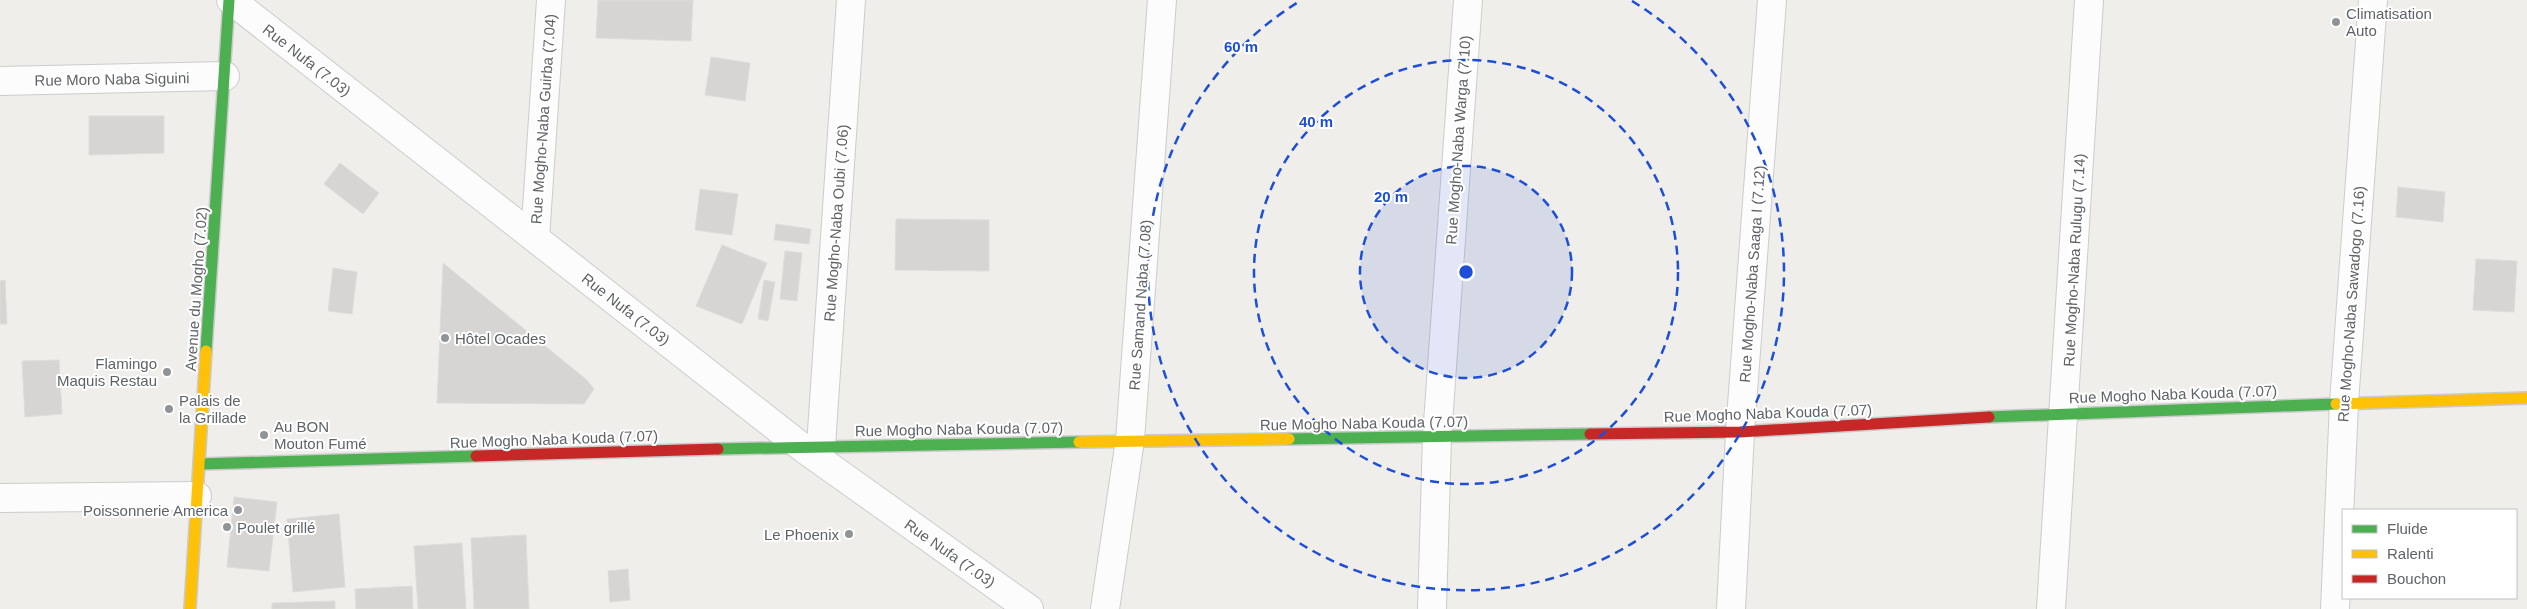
<svg xmlns="http://www.w3.org/2000/svg" width="2527" height="609" viewBox="0 0 2527 609" font-family="Arial,sans-serif">
<rect width="100%" height="100%" fill="#efeeea"/>
<path fill="#d6d5d3" stroke="#deddd9" d="M598,0h95l-2,41 -95,-3z
M711,57l39,6 -5,38 -40,-6z
M89,116h75v37l-75,2z
M340,163l39,30 -16,21 -39,-30z
M2398,187l47,5 -2,30 -47,-5z
M700,189l38,5 -6,41 -37,-5z
M896,219l93,1v51l-94,-1z
M776,224l35,5 -2,15 -35,-4z
M722,245l45,18 -25,61 -46,-18z
M785,251l17,2 -5,48 -17,-2z
M2476,259l41,2 -3,51 -41,-2z
M443,263l144,117 7,9 -10,15 -147,-1z
M333,268l24,4 -5,42 -24,-3z
M5,280l2,44h-7v-43z
M764,280l11,2 -7,39 -10,-2z
M59,360l3,54 -37,3 -3,-56z
M234,497l43,5 -8,69 -42,-4z
M339,514l6,73 -52,5 -6,-73z
M526,535l3,74h-55l-3,-71z
M462,543l4,66h-48l-4,-63z
M628,569l2,31 -20,2 -2,-31z
M412,586l1,23h-57l-1,-20z
M335,601v8h-63v-6z"/>
<g fill="none" stroke-linecap="round" stroke-linejoin="round">
<defs>
<path id="street" d="M231,0l572,448 226,161
M0,81l225,-5
M535,238l16,-238
M821,446l30,-446
M0,498l197,-2
M1105,609l25,-169 32,-440
M1432,609l5,-172 31,-437
M1731,609l9,-177 32,-432
M2051,609l38,-609
M2335,609l9,-206 29,-403"/>
<path id="fast" d="M206,351l23,-351
M1989,417l347,-13
M1289,439l301,-5
M718,449l361,-7
M200,464l276,-8"/>
<path id="slow" d="M2336,404l191,-6
M1079,442l210,-3
M190,609l16,-258"/>
<path id="jam" d="M1590,434l150,-2 249,-15
M476,456l242,-7"/>
</defs>
<use href="#street" stroke="#cbcccc" stroke-width="30"/>
<use href="#fast" stroke="#cacacb" stroke-width="14"/>
<use href="#slow" stroke="#cacacb" stroke-width="14"/>
<use href="#jam" stroke="#cacacb" stroke-width="14"/>
<use href="#street" stroke="#fdfcfc" stroke-width="28"/>
<use href="#fast" stroke="#4caf50" stroke-width="11"/>
<use href="#slow" stroke="#ffc107" stroke-width="11"/>
<use href="#jam" stroke="#c62828" stroke-width="11"/>
</g>
<circle cx="1466" cy="272" r="106" fill="#1d4ed8" fill-opacity=".12"/>
<g fill="none" stroke="#1d4ed8" stroke-width="2.5" stroke-dasharray="9 6">
<circle cx="1466" cy="272" r="106"/>
<circle cx="1466" cy="272" r="212"/>
<path d="M1632 1A318 318 0 1 1 1300 1"/>
</g>
<g fill="#919496" stroke="#fff" stroke-width="2">
<circle cx="2336" cy="22" r="5"/>
<circle cx="445" cy="338" r="5"/>
<circle cx="167" cy="372" r="5"/>
<circle cx="169" cy="409" r="5"/>
<circle cx="264" cy="435" r="5"/>
<circle cx="238" cy="510" r="5"/>
<circle cx="227" cy="527" r="5"/>
<circle cx="849" cy="534" r="5"/>
</g>
<g text-anchor="middle" dominant-baseline="central" stroke-width="4" stroke-linejoin="round" paint-order="stroke">
<g font-size="15" fill="#5f6368" stroke="#fff" text-anchor="start">
<text x="2346" y="13">Climatisation<tspan x="2346" dy="17">Auto</tspan></text>
<text x="455" y="338">Hôtel Ocades</text>
<text x="157" y="363" text-anchor="end">Flamingo<tspan x="157" dy="17">Maquis Restau</tspan></text>
<text x="179" y="400">Palais de<tspan x="179" dy="17">la Grillade</tspan></text>
<text x="274" y="426">Au BON<tspan x="274" dy="17">Mouton Fumé</tspan></text>
<text x="228" y="510" text-anchor="end">Poissonnerie America</text>
<text x="237" y="527">Poulet grillé</text>
<text x="839" y="534" text-anchor="end">Le Phoenix</text>
</g>
<g font-size="15" fill="#5f6368" stroke="#fff">
<text transform="translate(307 60) rotate(38)">Rue Nufa (7.03)</text>
<text transform="translate(112 79) rotate(-1)">Rue Moro Naba Siguini</text>
<text transform="translate(543 119) rotate(-86)">Rue Mogho-Naba Guirba (7.04)</text>
<text transform="translate(1458 140) rotate(-86)">Rue Mogho-Naba Warga (7.10)</text>
<text transform="translate(836 223) rotate(-86)">Rue Mogho-Naba Oubi (7.06)</text>
<text transform="translate(2074 260) rotate(-87)">Rue Mogho-Naba Rulugu (7.14)</text>
<text transform="translate(1752 274) rotate(-86)">Rue Mogho-Naba Saaga I (7.12)</text>
<text transform="translate(196 289) rotate(-86)">Avenue du Mogho (7.02)</text>
<text transform="translate(2351 304) rotate(-86)">Rue Mogho-Naba Sawadogo (7.16)</text>
<text transform="translate(1140 305) rotate(-86)">Rue Samand Naba (7.08)</text>
<text transform="translate(626 309) rotate(38)">Rue Nufa (7.03)</text>
<text transform="translate(2173 394) rotate(-2)">Rue Mogho Naba Kouda (7.07)</text>
<text transform="translate(1768 413) rotate(-2)">Rue Mogho Naba Kouda (7.07)</text>
<text transform="translate(1364 423) rotate(-1)">Rue Mogho Naba Kouda (7.07)</text>
<text transform="translate(959 429) rotate(-1)">Rue Mogho Naba Kouda (7.07)</text>
<text transform="translate(554 439) rotate(-2)">Rue Mogho Naba Kouda (7.07)</text>
<text transform="translate(950 553) rotate(35)">Rue Nufa (7.03)</text>
</g>
</g>
<circle cx="1466" cy="272" r="8" fill="#1d4ed8" stroke="#fff" stroke-width="2.5"/>
<g font-size="15" text-anchor="middle" font-weight="bold" fill="#1d4ed8" stroke="#fff" stroke-width="4" stroke-linejoin="round" paint-order="stroke">
<text x="1241" y="52">60 m</text>
<text x="1316" y="127">40 m</text>
<text x="1391" y="202">20 m</text>
</g>
<rect x="2342" y="509" width="175" height="90" fill="#ffffff" stroke="#bfc1c3"/>
<rect x="2352" y="525" width="25" height="8" fill="#4caf50" stroke="#bfc1c3"/>
<text x="2387" y="534" font-size="15" fill="#5f6368">Fluide</text>
<rect x="2352" y="550" width="25" height="8" fill="#ffc107" stroke="#bfc1c3"/>
<text x="2387" y="559" font-size="15" fill="#5f6368">Ralenti</text>
<rect x="2352" y="575" width="25" height="8" fill="#c62828" stroke="#bfc1c3"/>
<text x="2387" y="584" font-size="15" fill="#5f6368">Bouchon</text>
</svg>
